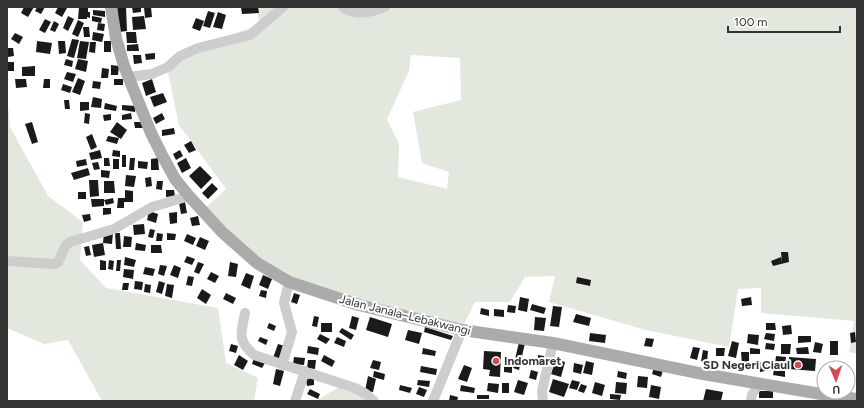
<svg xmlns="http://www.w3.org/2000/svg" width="864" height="408" viewBox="0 0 864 408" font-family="Figtree,sans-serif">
<rect width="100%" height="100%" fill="#fff"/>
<path fill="#e2e8dd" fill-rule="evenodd" d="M256,7h601v347l-8,-2 5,-31 -93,-8v-25l-23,1 -9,58 -83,-17 -97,-28 6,-26 -30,1 -15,25h-35l-13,26 -174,-49 -46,-32 -38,-38 22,-20 -47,-64 -11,-53 12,-20 80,-27zM411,55l49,3 1,42 -48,12 9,51 27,9 -2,17 -49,-12 1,-33 -12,-25 22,-48z
M7,94l3,33 38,69 35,26 -3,38 26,28 112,20 8,55 32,15 -4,23h-152l-34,-61 -24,4 -37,-16z
M339,387l39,9 1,5h-63z"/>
<path fill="#1a1a1a" d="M24,7h10l-6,10 -7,-4z
M37,7h8l-4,7 -6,-3z
M58,7l9,1 -5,9 -7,-4z
M79,7h9v5h2v6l-3,-1v2h-9z
M117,7h9l1,24 -8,1z
M132,7h9v5l-8,1z
M144,7h7l1,10 -7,1z
M241,7h17l1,6 -17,1z
M93,10l12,1v6l-12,-2z
M208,11l7,2 -5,15 -7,-2z
M218,12l8,3 -4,14 -9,-2z
M68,16l6,3 -6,12 -5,-3z
M92,16l10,2 -1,5 -9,-2z
M144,16l2,13 -13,1 -1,-13z
M196,18l8,3 -4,10 -8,-3z
M45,19l6,3 -6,11 -6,-3z
M78,20l6,3 -6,14 -6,-3z
M54,21l5,3 -4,8 -5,-2z
M98,23l7,1 -1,7 -7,-1z
M83,27h6l1,10h-6z
M93,32l11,2 -2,8 -10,-2z
M126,32h10l1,11h-10z
M15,33l8,4 -4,7 -8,-5z
M72,39l7,1 -5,18 -7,-2z
M37,41l15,2 -2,11 -14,-2z
M58,41h7l1,12 -7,1z
M80,41l9,1 -3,17 -9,-1z
M104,41h7v11h-7z
M90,42h6l-1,11 -6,-1z
M138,44l1,7h-12v-6z
M8,48h5l1,8 -6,1z
M155,53v6l-9,1 -1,-6z
M133,55h8l1,8 -8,1z
M66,59l7,2 -1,6 -8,-2z
M78,59l10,2 -2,11 -11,-3z
M7,62h7v9h-7z
M111,65l8,1 -1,9h-7z
M35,66v10h-13v-9z
M102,68l7,1 -1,9h-7z
M67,72l9,2 -3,8 -9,-3z
M78,78l7,3 -5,14 -8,-3z
M15,79h11l1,8 -11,1z
M44,79h6v9h-7z
M114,79h9v6h-9z
M152,79l4,13 -10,4 -4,-13z
M93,81l8,1 -1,7 -8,-1z
M63,84l9,3 -2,6 -9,-3z
M163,93l4,9 -13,5 -4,-10z
M93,97l9,2 -1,9 -10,-1z
M64,100h5l1,9h-5z
M80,102h9v8l-9,1z
M105,103l12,3 -1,5 -12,-2z
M122,105l14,1 -1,6 -13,-2z
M85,113l5,1 -1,10 -5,-1z
M131,113l1,6 -10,1v-5z
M162,113l3,6 -9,5 -3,-6z
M111,114v6l-7,1 -1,-6z
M32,122l6,20 -6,2 -7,-20z
M117,122l10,8 -6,9 -11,-7z
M134,122h8l1,6h-8z
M174,128l1,6 -13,2v-6z
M92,134l5,13 -6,3 -5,-13z
M108,136l11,2 -2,6 -11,-3z
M191,141l5,9 -7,3 -5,-8z
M100,150l2,8 -11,2 -2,-7z
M113,150l7,1v6l-8,-1z
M180,150l3,6 -7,4 -3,-6z
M122,155h4v12h-4z
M104,158h5l1,8h-6z
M130,158h5l-1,12h-5z
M158,158l1,12h-8v-11z
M186,158l5,10 -9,5 -5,-10z
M86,159l1,6 -10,2 -1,-6z
M113,159h6v10h-6z
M138,161l10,1 -1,7 -9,-1z
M98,162l2,7 -6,1 -2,-7z
M200,166l12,12 -11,11 -12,-13z
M88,168l2,7 -16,5 -3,-7z
M101,170l9,1 -1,7 -8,-1z
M126,175l10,1 -2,11 -9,-1z
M151,177l1,9 -6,1 -1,-9z
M89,180h9l1,16 -9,1z
M104,181h10l1,12h-11z
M157,181h6l-1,9 -6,-1z
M212,183l6,6 -10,10 -6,-6z
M125,190l8,1v11h-9v6h-7l1,-10h7z
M166,190h8l1,6 -9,1z
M78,192h8v7h-8z
M113,198l1,5 -8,2 -2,-5z
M91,199h13v7l-12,1z
M185,202l2,11 -6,1 -2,-11z
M103,208h8v6l-8,1z
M149,211l9,3 -2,9 -9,-3z
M177,212v11l-7,1 -1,-11z
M90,214l1,6 -7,2 -2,-7z
M198,216l2,9 -8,1 -2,-8z
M144,224l1,10 -11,1 -1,-10z
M150,229l5,1 -2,8 -5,-1z
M104,232l9,1 -1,11 -9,-1 2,12 -11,2 -2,-12 11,-2z
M115,233h5l1,16h-5z
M157,233l6,1 -1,7h-6z
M167,233l9,1 -1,6h-8z
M187,234l9,4 -3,7 -9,-4z
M124,236l8,1 -1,10h-8z
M200,237l9,4 -4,9 -9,-4z
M136,243l10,2 -1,6 -10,-1z
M151,245h10l1,8h-11z
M89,246l2,9 -5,1 -2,-9z
M781,252h7l1,10 -16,4 -2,-5 10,-4 1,6z
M187,256l8,3 -3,6 -8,-3z
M125,257l11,3 -2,7 -10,-2z
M100,260l6,1v9h-6z
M109,260l5,1 -1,9 -5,-1z
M117,260h4l-1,11h-4z
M198,262l6,2 -5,10 -5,-2z
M230,262l8,2 -2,13 -8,-1z
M160,265l7,1 -3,10 -6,-2z
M174,265l7,3 -3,10 -8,-3z
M145,267l10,2 -2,7 -10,-2z
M124,269l10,1 -1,9 -10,-2z
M211,272l8,4 -4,7 -8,-4z
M246,273l8,3 -4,13 -9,-4z
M263,275l9,4 -4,10 -9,-4z
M188,276l6,1 -2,9 -6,-1z
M577,277l14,3 -1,6 -14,-3z
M135,281l8,1 -1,8 -8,-1z
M159,281l6,2 -3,11 -6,-2z
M123,283h6l-1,7h-6z
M145,284l6,1 -1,8 -6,-1z
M167,284l7,1 -2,13 -7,-2z
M202,289l9,6 -5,9 -9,-6z
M261,290l6,1 -1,7 -7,-2z
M226,293l10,5 -3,6 -10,-5z
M294,293l6,2 -3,9 -6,-2z
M520,297l9,2 -2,13 -9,-2z
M751,297l1,8 -10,1 -1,-7z
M532,304l14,4 -2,6 -14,-4z
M508,305l8,1 -1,7 -8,-1z
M553,306l9,1 -3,20 -9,-1z
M481,308l8,2v6l-9,-2z
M494,309l10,1v7l-10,-1z
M576,314l15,4 -2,8 -16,-4z
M314,316l5,1 -2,10 -5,-1z
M352,316l7,2 -3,12 -7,-2z
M370,317l22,7 -4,13 -22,-7z
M535,317l11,1 -2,13 -10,-1z
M269,323l7,3 -2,5 -7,-3z
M321,323h11v9h-11z
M766,323h9l1,7h-10z
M791,325l1,9 -9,1 -1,-9z
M425,327l28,9 -2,4 -27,-8z
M342,328l12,7 -3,5 -12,-8z
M408,330l14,3 -3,11 -14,-4z
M855,332l1,10 -5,1 -1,-10z
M590,333l16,2 -1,8 -16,-2z
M766,333l9,1 -1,7 -10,-2z
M320,334l10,5 -4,5 -9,-5z
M748,334l11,1 -1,10 -11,-2z
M798,336h13v6l-13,1z
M260,337l8,3 -2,5 -8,-4z
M337,337l9,4 -2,6 -10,-4z
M646,338l8,1 -2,8 -8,-1z
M732,341l7,2 -3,15 -8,-2z
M830,341h8v14h-8z
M519,342l6,1 -6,27 -6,-2z
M815,342l8,2 -2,9 -8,-1z
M766,343l9,1 -1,6 -9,-1z
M231,344l7,2 -2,7 -7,-2z
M278,344l7,2 -5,15 -7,-3z
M781,344h10l-1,10h-9z
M308,346l11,2 -1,7 -11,-2z
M693,347l7,1 -3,12 -7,-2z
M808,347l1,7h-12l-1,-6z
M423,348l13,3 -1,5 -13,-2z
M716,348h9l-1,8h-8z
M750,348l10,1v5h-10z
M703,350l5,1 -1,11 -6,-1z
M484,351l17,1 -1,25 -11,-1 1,-6 -7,-1z
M741,352h8v13h-7z
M239,355l9,6 -5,9 -9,-5z
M324,355l11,6 -3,6 -11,-6z
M538,355l6,1 -2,11 -5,-1z
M776,356l10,1 -1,8 -10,-1z
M294,357l11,1 -1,7 -11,-1z
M789,357l27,2 -1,12 -27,-2z
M254,358l11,5 -3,5 -10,-4z
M556,359l9,3 -4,15 -10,-3z
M308,360h8l-1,9 -8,-1z
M373,360l8,2 -2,8 -9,-2z
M586,361l8,2 -2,12 -9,-2z
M768,361l2,9 -10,2 -2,-9z
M504,362l8,1v10l-8,-1z
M574,363l9,2 -2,9 -8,-2z
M464,365l8,3 -5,14 -9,-3z
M421,366l16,3 -1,6 -16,-3z
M654,367l9,3 -2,7 -9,-3z
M276,369l8,2 -4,15 -7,-2z
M774,369l11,1v7l-12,-2z
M531,370l7,2 -2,8 -7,-2z
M374,371l11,3 -1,6 -11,-3z
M618,371l9,2 -1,6 -9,-2z
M368,376l8,3 -3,13 -8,-1z
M638,376l10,1 -1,11 -10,-1z
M314,378v7l-7,1 -1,-7z
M553,379l16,5 -5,13 -15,-5z
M418,380l12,1 -1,6 -12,-2z
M518,380l10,3 -4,12 -10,-3z
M572,380l8,2 -3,8 -8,-2z
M595,382l10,3 -3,11 -10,-3z
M616,382l11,1 -1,11 -11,-1z
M488,383l11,1 -1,9 -11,-2z
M502,383h7v10h-7z
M581,384l6,2 -3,7 -6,-2z
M400,385l12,3 -2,5 -11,-3z
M461,385l14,3 -1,5 -14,-2z
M651,385l10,2 -2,12 -10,-2z
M419,387l8,3 -3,7 -8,-3z
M310,389l10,5 -2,5 -11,-5z
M706,389l17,3 -2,9h-18z
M759,391h14v7h-14z
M610,394l11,1 -1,5 -10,-1z
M450,395l8,2 -1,4h-8z
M477,395h12v4h-12z"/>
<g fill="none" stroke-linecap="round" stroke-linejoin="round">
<path stroke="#cdcdcd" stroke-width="10" d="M343,7c12,10 28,5 42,0
M129,77l23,-3 16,-7 12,-11 18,-8 52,-13 33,-28
M7,261l48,3 3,-2 8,-17 4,-3 44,-13 38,-22 37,-11
M245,313c-4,21 -8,27 9,42l101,33 11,6 7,7
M282,365l10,-33 -8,-29 5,-21
M295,401l10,-30
M433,401l29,-71
M543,401l-1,-10 11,-48
M751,401l1,-6 7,-12"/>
<path stroke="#ababab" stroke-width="12" d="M111,7l5,31 8,28 27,67 11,22 13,24 14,17 33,36 35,31 32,19 70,23 103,25 91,13 150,31 124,21 30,4"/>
</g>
<g fill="#d54951" stroke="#fff" stroke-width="1.5">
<circle cx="496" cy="361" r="4"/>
<circle cx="798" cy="365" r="4"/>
</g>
<g text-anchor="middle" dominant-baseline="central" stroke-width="4" stroke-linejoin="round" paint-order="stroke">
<g font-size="12" fill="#333" stroke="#fff">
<text transform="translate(405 315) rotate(14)">Jalan Janala–Lebakwangi</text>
</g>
<g font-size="12" font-weight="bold" fill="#333" stroke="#fff" text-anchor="start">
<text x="504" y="361">Indomaret</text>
<text x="790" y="365" text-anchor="end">SD Negeri Ciaul</text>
</g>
</g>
<rect width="864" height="408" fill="none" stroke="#333333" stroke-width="16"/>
<g transform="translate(836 380) rotate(178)"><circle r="19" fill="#ffffff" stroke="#adadad"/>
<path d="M0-3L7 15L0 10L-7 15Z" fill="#d54951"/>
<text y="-6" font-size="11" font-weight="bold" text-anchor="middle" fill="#333333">U</text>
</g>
<path d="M728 26v6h112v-6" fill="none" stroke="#333333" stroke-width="2"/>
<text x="734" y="26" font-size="12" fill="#333333" stroke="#ffffff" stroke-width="3" paint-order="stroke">100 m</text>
</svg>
